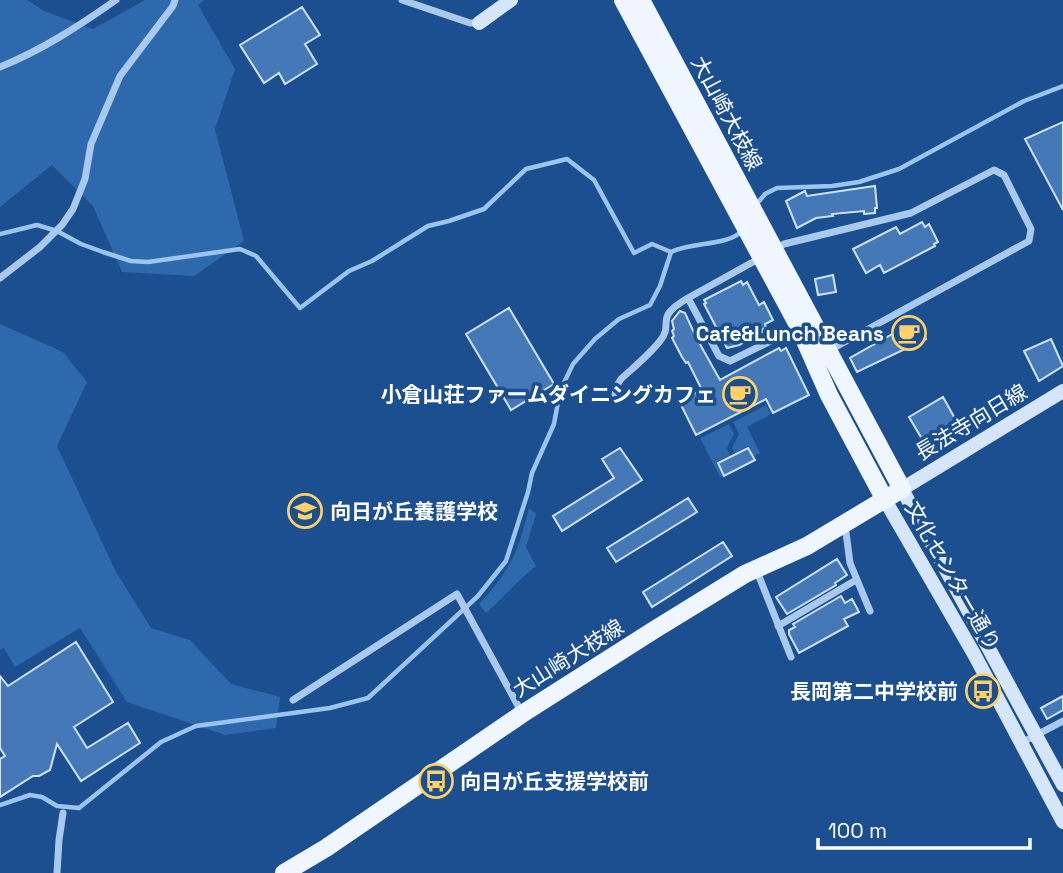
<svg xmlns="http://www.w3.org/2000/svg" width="1063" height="873" viewBox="0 0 1063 873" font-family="'Space Grotesk','Noto Sans JP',sans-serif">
	<rect width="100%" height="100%" fill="#1b4f8f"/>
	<path fill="#2e69ad" d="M 0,0 L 27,0 L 44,11 L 93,29 L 145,0 L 204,0 L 198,5 L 235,69 L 215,129 L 244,241 L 194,276 L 122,272 L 93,206 L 52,165 L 0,207 Z
		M 0,324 L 63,352 L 87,382 L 57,446 L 116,572 L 151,628 L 190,640 L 231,684 L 280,697 L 276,728 L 225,735 L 127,702 L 80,628 L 15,667 L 4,648 L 0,650 Z
		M 766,405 L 771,414 L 747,427 L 760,453 L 754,456 L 748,446 L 735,453 L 732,448 L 739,434 L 733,422 Z
		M 729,424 L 734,434 L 727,448 L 730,455 L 716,462 L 723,476 L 720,477 L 700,438 Z
		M 529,508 L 536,514 L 526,547 L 536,566 C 518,580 504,597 486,613 L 479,604 C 511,570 518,552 529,508 Z"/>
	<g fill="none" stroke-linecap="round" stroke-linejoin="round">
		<path stroke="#9cc4f0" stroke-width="4.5" d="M 756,205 L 765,194 L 777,188 L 832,186 L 859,182 L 899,169 L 1024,101 L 1063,86
			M 0,234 L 37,225 L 57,231 L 81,244 L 103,252 L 131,261 L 148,262 L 240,249 L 256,256 L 300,308 L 349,271 L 372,261 L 428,226 L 449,221 L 484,209 L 526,169 L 567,159 L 594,180 L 634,253 L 652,244 L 671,252
			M 0,805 L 30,795 L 42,797 L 57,806 L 79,808 L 161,742 L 196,726 L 330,708 L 368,698 L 478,596 L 506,561 L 528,492 L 532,473 L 554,424 L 560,391 L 573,364 L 595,339 L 619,319 L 650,305 L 660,286 L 671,252 C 691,242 728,246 742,231"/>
	</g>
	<path fill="#4478b7" stroke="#cfe3fa" stroke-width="2" d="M 302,7 L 320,35 L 305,44 L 317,64 L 285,84 L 279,73 L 264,83 L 240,45 Z
		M 1063,122 L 1063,210 L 1025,139 Z
		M 875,186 L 877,208 L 875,208 L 875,213 L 864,214 L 864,211 L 832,214 L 833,216 L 816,218 L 797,228 L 786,201 L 805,191 L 807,196 Z
		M 922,222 L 925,227 L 929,224 L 938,242 L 934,244 L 935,246 L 884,273 L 880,265 L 866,273 L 853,249 L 896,227 L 900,234 Z
		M 833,275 L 836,292 L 818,295 L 815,279 Z
		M 741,281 L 743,285 L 747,282 L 759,305 L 764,302 L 773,320 L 765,324 L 766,328 L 761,330 L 762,332 L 739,345 L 727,348 L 704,304 L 706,303 L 704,300 Z
		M 509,308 L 554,384 L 511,410 L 466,334 Z
		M 680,311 L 685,313 L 696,337 L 720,380 L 779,348 L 781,351 L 786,348 L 809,395 L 773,413 L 766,399 L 696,435 L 679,401 L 702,390 L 688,362 L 686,363 L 682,357 L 672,338 L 674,336 L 672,331 L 674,329 L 672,321 Z
		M 918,324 L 926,339 L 857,372 L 850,358 L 894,333 L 896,336 Z
		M 1051,339 L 1063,366 L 1039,381 L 1024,351 Z
		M 943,397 L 958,424 L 925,444 L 909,417 Z
		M 620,448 L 642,480 L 562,531 L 553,516 L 614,478 L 602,459 Z
		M 748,448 L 755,460 L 724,476 L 718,463 Z
		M 688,498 L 697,512 L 616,562 L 607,548 Z
		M 723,542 L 732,556 L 652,607 L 643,592 Z
		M 837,559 L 847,575 L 835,583 L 836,585 L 787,614 L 776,597 Z
		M 841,596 L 845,603 L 852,599 L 859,612 L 844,619 L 848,626 L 799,653 L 789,634 L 789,630 L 795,627 L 793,624 Z
		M 76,642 L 113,702 L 74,727 L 87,748 L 128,723 L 140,743 L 81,781 L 57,744 L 50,770 L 39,776 L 33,776 L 0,797 L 0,759 L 5,756 L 0,748 L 0,676 L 8,686 Z
		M 1063,696 L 1063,710 L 1047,719 L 1041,708 Z"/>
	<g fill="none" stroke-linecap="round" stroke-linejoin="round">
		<path stroke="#a9c9ee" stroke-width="7" d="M 402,0 L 470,23 L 479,23
			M 0,67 C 42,50 79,26 116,0
			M 775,249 L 784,244 L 911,213 L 994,170 L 1004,175 L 1031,229 L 1029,241 L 830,350
			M 762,257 L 688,298 L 719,356 L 730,361 L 799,327
			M 0,278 L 40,247 L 62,225 L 73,209 L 85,179 L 91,144 L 120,76 L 173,6 L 175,0
			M 615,396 L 616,387 L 621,379 C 634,367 649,355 660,341 C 675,323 652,319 688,298
			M 845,525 L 850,563 L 870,611
			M 756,569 L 791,657
			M 778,626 L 856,580
			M 293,700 L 457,594 L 522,713
			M 1021,743 L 1063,721
			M 57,873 L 59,840 L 63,813"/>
		<path stroke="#d6e6fa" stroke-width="14" d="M 479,23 L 511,0
			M 1063,391 L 902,489 L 1063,785
			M 885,500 L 974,654 L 1063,822"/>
		<path stroke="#f0f6ff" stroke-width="18" d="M 623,0 L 799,327 L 829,395 L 885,500
			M 284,873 L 326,848 L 522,714 L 654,630 L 745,574 L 807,546 L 902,489 L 641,0"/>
	</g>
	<defs>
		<g id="cafe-ring" transform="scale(1.75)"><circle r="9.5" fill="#1b4f8f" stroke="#ffd166" stroke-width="1.5"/><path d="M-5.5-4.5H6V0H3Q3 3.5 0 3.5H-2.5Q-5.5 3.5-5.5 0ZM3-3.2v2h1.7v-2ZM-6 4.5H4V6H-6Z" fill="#ffd166"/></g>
		<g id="school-ring" transform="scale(1.75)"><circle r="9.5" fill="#1b4f8f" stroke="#ffd166" stroke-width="1.5"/><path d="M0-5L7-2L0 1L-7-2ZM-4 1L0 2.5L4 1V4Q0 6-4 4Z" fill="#ffd166"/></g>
		<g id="bus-ring" transform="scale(1.75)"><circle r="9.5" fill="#1b4f8f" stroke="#ffd166" stroke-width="1.5"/><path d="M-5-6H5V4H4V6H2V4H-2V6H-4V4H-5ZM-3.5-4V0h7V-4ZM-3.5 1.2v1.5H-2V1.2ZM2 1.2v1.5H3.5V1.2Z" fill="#ffd166"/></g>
	</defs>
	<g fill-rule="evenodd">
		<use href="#cafe-ring" x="909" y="333"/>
		<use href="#cafe-ring" x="740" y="394"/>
		<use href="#school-ring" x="305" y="511"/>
		<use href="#bus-ring" x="983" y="691"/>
		<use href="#bus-ring" x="436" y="781"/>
	</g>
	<g text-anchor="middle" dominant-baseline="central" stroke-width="7" stroke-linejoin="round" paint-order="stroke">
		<g font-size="21" fill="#fff" stroke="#1b4f8f">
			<text transform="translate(727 113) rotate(62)">大山崎大枝線</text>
			<text transform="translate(971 422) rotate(-31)">長法寺向日線</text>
			<text transform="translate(953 576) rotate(60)">文化センター通り</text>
			<text transform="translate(568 658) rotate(-32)">大山崎大枝線</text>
		</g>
		<g font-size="21" font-weight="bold" fill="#fff" stroke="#1b4f8f" text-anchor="end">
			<text x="884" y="333">Cafe&amp;Lunch Beans</text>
			<text x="716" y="394">小倉山荘ファームダイニングカフェ</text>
			<text x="330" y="511" text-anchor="start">向日が丘養護学校</text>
			<text x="958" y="691">長岡第二中学校前</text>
			<text x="460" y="781" text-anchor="start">向日が丘支援学校前</text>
		</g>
	</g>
	<path d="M818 838v10h212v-10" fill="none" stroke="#ffffff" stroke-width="3.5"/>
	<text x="828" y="838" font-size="21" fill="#ffffff" stroke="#1b4f8f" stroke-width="5" paint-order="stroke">100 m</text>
</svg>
